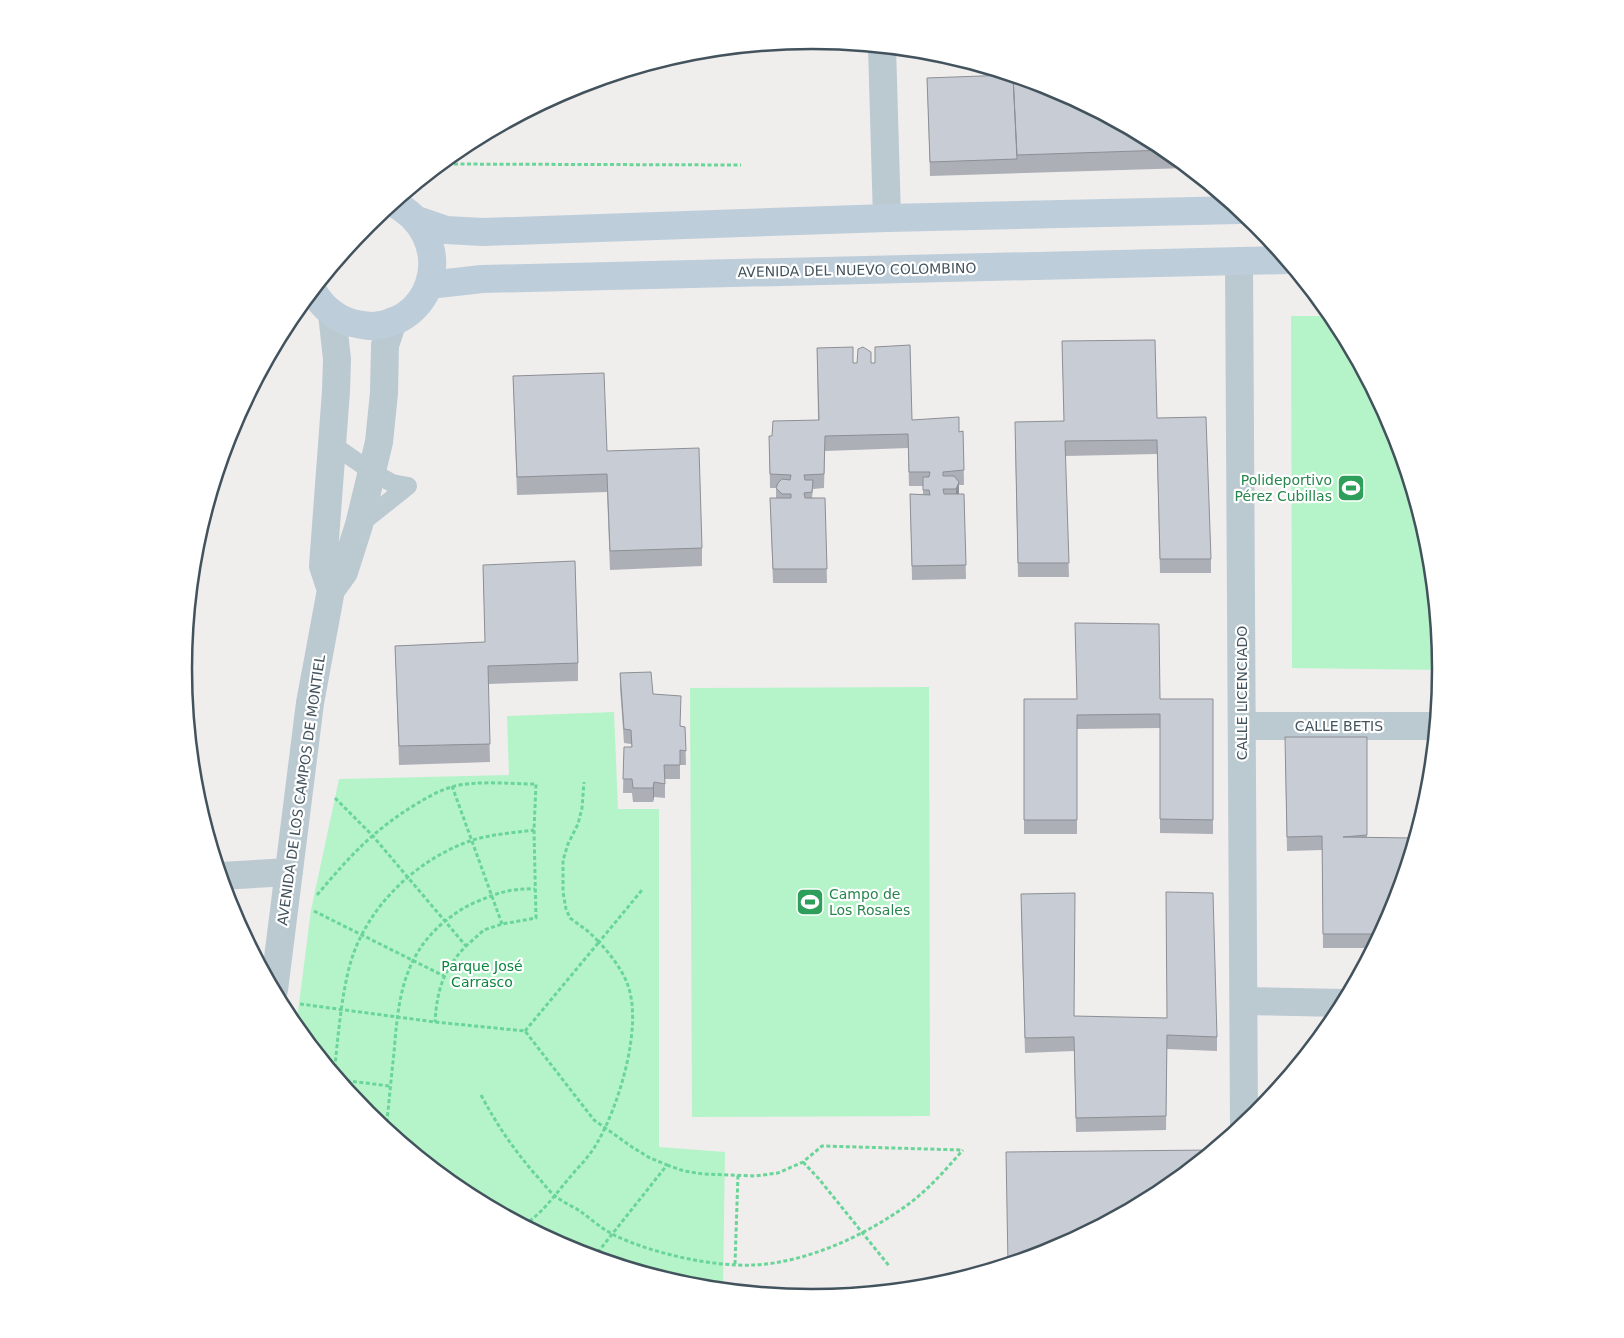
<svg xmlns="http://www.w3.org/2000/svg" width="1624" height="1338" viewBox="0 0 1624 1338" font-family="'DejaVu Sans',sans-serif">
	<rect width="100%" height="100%" fill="#f0eded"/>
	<path fill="#b5f4c8" d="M 1291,316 L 1332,316 L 1393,429 L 1429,547 L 1441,670 L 1292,668 Z
		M 929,687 L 930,1116 L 692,1117 L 690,688 Z
		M 614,712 L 618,809 L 659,809 L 659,1147 L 725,1152 L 723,1286 L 687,1285 L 571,1250 L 462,1192 L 367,1114 L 296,1027 L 311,910 L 339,779 L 509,775 L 507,716 Z"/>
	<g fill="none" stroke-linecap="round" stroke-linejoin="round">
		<path stroke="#6ad598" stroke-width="3" stroke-dasharray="4 2.5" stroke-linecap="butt" d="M 441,164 L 741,165
			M 452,786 L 502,924
			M 335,798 L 372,835 L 466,946 C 443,970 437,990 435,1022
			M 317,895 C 350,856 373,830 418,803 C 428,797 440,790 452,787 C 473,780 512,784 536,784 L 534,830 L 536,918 L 502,924 L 484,930 L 466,946
			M 314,911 L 444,976
			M 300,1004 L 435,1022 L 525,1031 L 594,1120 L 632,1147 L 650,1158 L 667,1165 L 594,1257
			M 525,1031 L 599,942 L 589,932 L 570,918 L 566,909 L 563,892 L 563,860 L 568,844 L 578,824 L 582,808 L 584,782
			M 334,1074 C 338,1039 341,995 351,961 C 368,906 416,860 470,841 C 490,834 513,833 534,830
			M 340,1080 L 390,1086
			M 481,1095 C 497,1125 512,1147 534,1173 C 541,1180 547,1189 554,1195 C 562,1202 572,1206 580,1211 C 591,1219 602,1229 614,1235 C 651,1253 712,1267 753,1265 C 806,1263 867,1235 910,1203 C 930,1188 946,1169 963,1150
			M 386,1129 C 389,1104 391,1078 394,1053 C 398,1002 402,957 444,922 C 454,914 464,907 476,902 C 497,893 512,888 535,889
			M 803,1162 L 819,1179 L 890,1267
			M 667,1165 L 684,1171 L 703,1174 L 755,1176 L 778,1173 L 803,1162 L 822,1146 L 962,1150
			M 524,1225 C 544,1212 556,1193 571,1176 C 580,1165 590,1156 597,1143 C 619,1106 644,1024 627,983 C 621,968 610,954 599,942 L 642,890
			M 735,1264 L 738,1174"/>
		<path stroke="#bbc9d1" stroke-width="18" d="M 332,444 L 372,472 L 392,483 L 408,486
			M 359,525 L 408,486"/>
		<path stroke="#bbc9d1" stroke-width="28" d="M 882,47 L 887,218
			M 1239,261 L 1244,1124
			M 331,590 L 323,566 L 336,391 L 337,359 L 332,314
			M 1242,726 L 1435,726
			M 221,876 L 289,872
			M 274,990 L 310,703 L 331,590 L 344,572 L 359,525 L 379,442 L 384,393 L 385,345 L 393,321
			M 1244,1001 L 1343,1003"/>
		<path stroke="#bdcdd9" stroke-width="28" d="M 417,220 L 446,230 L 483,232 L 887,218 L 1239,210
			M 429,285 L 482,279 L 1286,260
			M 313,291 C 322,307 338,321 357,324 C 362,325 367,326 372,326 C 440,322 455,234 393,203"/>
	</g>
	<path fill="#acafb6" d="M 927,78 L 1162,146 L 1188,168 L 930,176 Z
		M 1062,341 L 1157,418 L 1211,559 L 1211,573 L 1160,573 L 1157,454 L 1065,456 L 1069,577 L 1018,577 L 1015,436 L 1064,421 Z
		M 875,347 L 912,420 L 959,432 L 963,431 L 964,485 L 959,485 L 959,494 L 964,494 L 966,579 L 912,580 L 910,494 L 923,494 L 923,486 L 909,486 L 908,448 L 825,451 L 824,488 L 813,489 L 812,498 L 825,498 L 827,583 L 773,583 L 770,498 L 776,498 L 776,488 L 770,488 L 769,436 L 772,436 L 818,420 L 817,348 L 853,363 L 875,363 Z
		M 513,376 L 607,451 L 702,548 L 702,566 L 610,570 L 607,492 L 517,495 Z
		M 483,565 L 578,663 L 578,681 L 488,684 L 490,762 L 399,765 L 395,646 L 485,642 Z
		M 620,673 L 653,694 L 681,726 L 685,727 L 686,765 L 680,765 L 680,779 L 665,779 L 665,798 L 654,797 L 653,802 L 633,802 L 632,793 L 623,793 L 624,747 L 632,747 L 631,744 L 624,743 L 620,688 Z
		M 1024,699 L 1213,699 L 1213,834 L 1160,833 L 1160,728 L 1077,729 L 1077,834 L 1024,834 Z
		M 1367,737 L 1367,837 L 1393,910 L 1373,948 L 1323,948 L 1322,850 L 1287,851 L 1285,751 Z
		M 1021,908 L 1074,1016 L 1217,1037 L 1217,1051 L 1167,1049 L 1166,1130 L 1076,1132 L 1074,1051 L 1025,1053 Z"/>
	<path fill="#8c8f94" d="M 959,482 L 959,496 L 956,503 L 956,489 Z
		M 654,782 L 654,797 L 653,802 L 653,788 Z"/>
	<path fill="#c8ccd4" stroke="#8c8f94" d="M 1009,75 L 1013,76 L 1017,159 L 930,162 L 927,78 Z
		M 1013,76 L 1053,88 L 1162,146 L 1167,150 L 1017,155 Z
		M 1155,340 L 1157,418 L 1206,417 L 1211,559 L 1160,559 L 1157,440 L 1065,441 L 1069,563 L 1018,563 L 1015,422 L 1064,421 L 1062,341 Z
		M 910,345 L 912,420 L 959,417 L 959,432 L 963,431 L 964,470 L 943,472 L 943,476 L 954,476 L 959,482 L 956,489 L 943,489 L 944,494 L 964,494 L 966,565 L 912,566 L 910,494 L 930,495 L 929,490 L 923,490 L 923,477 L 929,477 L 930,472 L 909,472 L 908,434 L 825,436 L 824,474 L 804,475 L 805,480 L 813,480 L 812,492 L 804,493 L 805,498 L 825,498 L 827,569 L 773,569 L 770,498 L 791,498 L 791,494 L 782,494 L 776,488 L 778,483 L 782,479 L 790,480 L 791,475 L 770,474 L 769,436 L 772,436 L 773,421 L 819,420 L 817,348 L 853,347 L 853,363 L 857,363 L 858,349 L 863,347 L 871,352 L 871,363 L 875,363 L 875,347 Z
		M 604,373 L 607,451 L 699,448 L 702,548 L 610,551 L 607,474 L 517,477 L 513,376 Z
		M 575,561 L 578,663 L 488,666 L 490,744 L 399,746 L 395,646 L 485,642 L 483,565 Z
		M 1075,623 L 1159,624 L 1160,699 L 1213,699 L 1213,820 L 1160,819 L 1160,714 L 1077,715 L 1077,820 L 1024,820 L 1024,699 L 1077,699 Z
		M 651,672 L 653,694 L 681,696 L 680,726 L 685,727 L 686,751 L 680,750 L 680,765 L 664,765 L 665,784 L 654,782 L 653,788 L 633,788 L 632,779 L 623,779 L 624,747 L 632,747 L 631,730 L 624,729 L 620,673 Z
		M 1285,737 L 1367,737 L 1367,835 L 1343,837 L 1412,838 L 1413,846 L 1393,910 L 1380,934 L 1323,934 L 1322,836 L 1287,837 Z
		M 1166,892 L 1213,893 L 1217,1037 L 1167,1035 L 1166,1116 L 1076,1118 L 1074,1037 L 1025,1038 L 1021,894 L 1075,893 L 1074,1016 L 1167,1018 Z
		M 1321,1026 L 1329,1026 L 1321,1035 Z
		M 1213,1150 L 1161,1192 L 1052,1250 L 1008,1264 L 1006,1152 Z
		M 753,1292 L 795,1292 L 795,1296 Z"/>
	<defs>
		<g id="stadium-square" transform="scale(1.4375)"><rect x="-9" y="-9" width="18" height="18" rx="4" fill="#2e9e5b" stroke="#fff"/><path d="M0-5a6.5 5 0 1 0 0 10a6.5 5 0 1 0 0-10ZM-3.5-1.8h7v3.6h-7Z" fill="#fff"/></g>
	</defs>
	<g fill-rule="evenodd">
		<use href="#stadium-square" x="1351" y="488"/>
		<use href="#stadium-square" x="810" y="902"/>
	</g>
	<g text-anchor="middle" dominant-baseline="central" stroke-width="4.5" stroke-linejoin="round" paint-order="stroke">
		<g font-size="14" fill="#43535d" stroke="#fff">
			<text transform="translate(857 270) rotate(-1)">AVENIDA DEL NUEVO COLOMBINO</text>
			<text transform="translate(1242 693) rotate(-90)">CALLE LICENCIADO</text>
			<text x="1339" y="726">CALLE BETIS</text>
			<text transform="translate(301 790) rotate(-82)">AVENIDA DE LOS CAMPOS DE MONTIEL</text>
		</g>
		<g font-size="14" fill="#27864d" stroke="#fff" text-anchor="end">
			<text x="1332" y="480">Polideportivo<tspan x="1332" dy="16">Pérez Cubillas</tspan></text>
			<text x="829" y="894" text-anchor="start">Campo de<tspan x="829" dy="16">Los Rosales</tspan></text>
		</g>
		<g font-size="14" fill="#0c863f" stroke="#fff">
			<text x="482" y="966">Parque José<tspan x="482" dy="16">Carrasco</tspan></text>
		</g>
	</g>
	<path d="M0 0H1624V1338H0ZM192 669a620 620 0 1 1 1240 0a620 620 0 1 1-1240 0Z" fill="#fff" fill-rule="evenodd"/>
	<path fill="none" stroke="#43535d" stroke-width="2.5" d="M192 669a620 620 0 1 1 1240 0a620 620 0 1 1-1240 0Z"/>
</svg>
